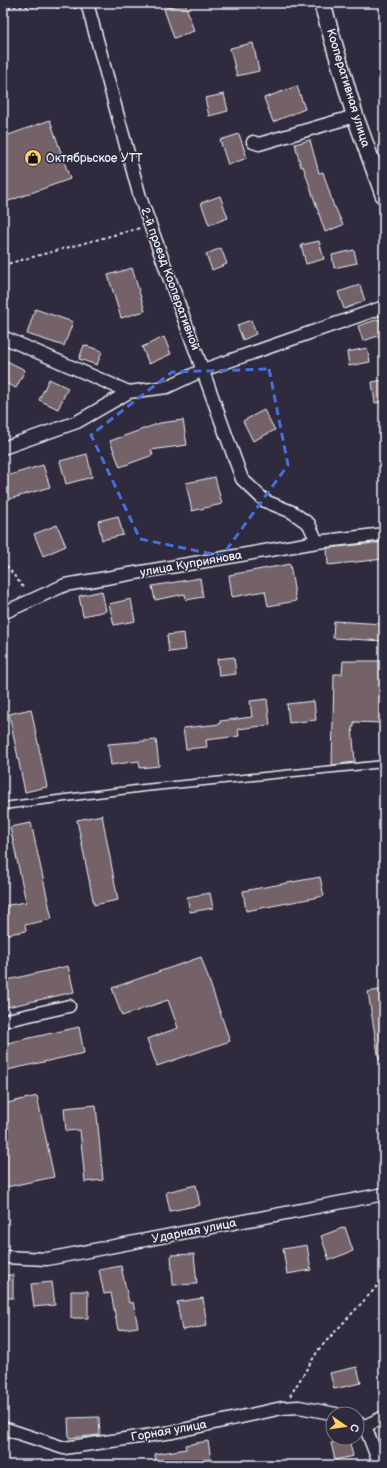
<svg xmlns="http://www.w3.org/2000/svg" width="387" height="1468" viewBox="0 0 387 1468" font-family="'Balsamiq Sans',sans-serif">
	<rect width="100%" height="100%" fill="#2f2a3d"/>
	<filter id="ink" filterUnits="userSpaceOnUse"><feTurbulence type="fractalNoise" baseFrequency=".025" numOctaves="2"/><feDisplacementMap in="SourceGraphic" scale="8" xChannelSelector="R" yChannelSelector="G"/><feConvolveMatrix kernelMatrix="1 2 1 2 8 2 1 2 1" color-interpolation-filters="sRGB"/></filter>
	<g filter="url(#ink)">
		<path fill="#756269" stroke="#e8f1f8" d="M 183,3 L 185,3 L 194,31 L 174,38 L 164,9 Z
			M 253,43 L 259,71 L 237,76 L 230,48 Z
			M 297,86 L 305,109 L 273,122 L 264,98 Z
			M 224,94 L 228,111 L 209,116 L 205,98 Z
			M 50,120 L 70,179 L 3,203 L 3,137 Z
			M 239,134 L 247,158 L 228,165 L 220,140 Z
			M 310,140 L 319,173 L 323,172 L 334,207 L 335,207 L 343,225 L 325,232 L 303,166 L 301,167 L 295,144 Z
			M 220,196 L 228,218 L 209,225 L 201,203 Z
			M 319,241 L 324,259 L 306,264 L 301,245 Z
			M 221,248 L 227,264 L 212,270 L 206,254 Z
			M 354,250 L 357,263 L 334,268 L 332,255 Z
			M 132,268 L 145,311 L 121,318 L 108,275 Z
			M 360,285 L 365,301 L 344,309 L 338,292 Z
			M 35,309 L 73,322 L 64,346 L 27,334 Z
			M 379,319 L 384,334 L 363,341 L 358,326 Z
			M 251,320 L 256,334 L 243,340 L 237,325 Z
			M 164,337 L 171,354 L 149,364 L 142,347 Z
			M 84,345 L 102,351 L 97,365 L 79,359 Z
			M 367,348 L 370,362 L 349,366 L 347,352 Z
			M 3,359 L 25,370 L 16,388 L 3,382 Z
			M 49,379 L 68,388 L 58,409 L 39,400 Z
			M 384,380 L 384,401 L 375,403 L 372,382 Z
			M 264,410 L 275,430 L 253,441 L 243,421 Z
			M 183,420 L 187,445 L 151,450 L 153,455 L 120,467 L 110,441 L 160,423 Z
			M 87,454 L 92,477 L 66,484 L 60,461 Z
			M 43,465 L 50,487 L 3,501 L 3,477 Z
			M 215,477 L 222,504 L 192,511 L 186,483 Z
			M 118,516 L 123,535 L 102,540 L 98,521 Z
			M 57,525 L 66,546 L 43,556 L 34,534 Z
			M 384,542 L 384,559 L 328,565 L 327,548 Z
			M 290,564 L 296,601 L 268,606 L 265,591 L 232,597 L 229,575 Z
			M 200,578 L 203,597 L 186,600 L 185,594 L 155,600 L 152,586 Z
			M 102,591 L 106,611 L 83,616 L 79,596 Z
			M 131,599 L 135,621 L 114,625 L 109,604 Z
			M 334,621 L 384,624 L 384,641 L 333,638 Z
			M 184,633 L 186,650 L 169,652 L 167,635 Z
			M 234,657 L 236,674 L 219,676 L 217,659 Z
			M 343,661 L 384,661 L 384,723 L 354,722 L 354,727 L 352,727 L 355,762 L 332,765 L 334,674 L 342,674 Z
			M 267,699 L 270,725 L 238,729 L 239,736 L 206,740 L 207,747 L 186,749 L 183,728 L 220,724 L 220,721 L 252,717 L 250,701 Z
			M 314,701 L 316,720 L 289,723 L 287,704 Z
			M 31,709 L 47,787 L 25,792 L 9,714 Z
			M 156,740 L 159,766 L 140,768 L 139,761 L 111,765 L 108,744 Z
			M 102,815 L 118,900 L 94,905 L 77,820 Z
			M 31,823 L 52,919 L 25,925 L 26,931 L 3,935 L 3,906 L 26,902 L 10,827 Z
			M 320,877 L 324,896 L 246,911 L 243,891 Z
			M 210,893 L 213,908 L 190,912 L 187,897 Z
			M 201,957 L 230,1041 L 157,1066 L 147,1039 L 178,1028 L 168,1000 L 122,1016 L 112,988 Z
			M 68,966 L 74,992 L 3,1008 L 3,981 Z
			M 384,989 L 384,1060 L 379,1060 L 368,992 Z
			M 79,1027 L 84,1053 L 3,1071 L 3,1044 Z
			M 37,1096 L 54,1177 L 6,1187 L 3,1175 L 3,1104 Z
			M 96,1105 L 103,1180 L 85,1182 L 80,1130 L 66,1131 L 64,1108 Z
			M 196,1185 L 200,1205 L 170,1211 L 166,1192 Z
			M 345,1227 L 353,1251 L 329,1260 L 321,1236 Z
			M 307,1245 L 311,1270 L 287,1274 L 283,1249 Z
			M 194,1254 L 197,1284 L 173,1285 L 171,1255 Z
			M 121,1266 L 129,1303 L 133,1302 L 138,1327 L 118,1330 L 111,1293 L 104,1294 L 99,1270 Z
			M 3,1275 L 13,1275 L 13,1298 L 3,1298 Z
			M 52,1282 L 55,1305 L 34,1307 L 31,1284 Z
			M 71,1291 L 88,1291 L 88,1318 L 71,1318 Z
			M 203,1298 L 207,1326 L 182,1330 L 177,1302 Z
			M 357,1367 L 361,1383 L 334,1389 L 330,1373 Z
			M 99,1417 L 100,1435 L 69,1438 L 68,1418 Z
			M 349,1439 L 353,1456 L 335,1460 L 331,1443 Z
			M 208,1441 L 211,1459 L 174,1465 L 156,1465 L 155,1454 L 186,1449 L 185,1445 Z"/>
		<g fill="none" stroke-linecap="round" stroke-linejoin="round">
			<g stroke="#e8f1f8" stroke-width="9">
				<path id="lane" d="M 3,806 L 144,788 L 384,764"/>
			</g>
			<g stroke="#e8f1f8" stroke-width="15">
				<path id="street" d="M 87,3 L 140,197 L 242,479 L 265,501 L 292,512 L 309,524 L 317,542
					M 253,142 L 259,144 L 355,116
					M 3,337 L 129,392
					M 3,448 L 77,422 L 129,392 L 167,387 L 203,370 L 384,307
					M 3,613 L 65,585 L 317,542 L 384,534
					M 3,1021 L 69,1006
					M 3,1257 L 47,1259 L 384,1194
					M 358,1423 L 365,1426 L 384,1417
					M 365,1426 L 380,1465
					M 3,1428 L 64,1448 L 173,1432 L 282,1408 L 299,1407 L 336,1414"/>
			</g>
			<g stroke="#e8f1f8" stroke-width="19">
				<path id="secondary" d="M 322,3 L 355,116 L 384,196"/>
			</g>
			<path stroke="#e8f1f8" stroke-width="2" stroke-dasharray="3 3" stroke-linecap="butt" d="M 3,12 L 15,6 L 78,8
				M 3,265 L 140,228
				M 3,561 L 23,587
				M 290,1396 L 319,1349 L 384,1279"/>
			<use href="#lane" stroke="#2f2a3d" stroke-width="6"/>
			<use href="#street" stroke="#2f2a3d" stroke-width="12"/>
			<use href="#secondary" stroke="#2f2a3d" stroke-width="16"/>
		</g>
	</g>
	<path fill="none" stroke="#466fde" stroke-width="3" stroke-dasharray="8 5" stroke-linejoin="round" d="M 269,369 L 288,465 L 222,556 L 140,539 L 91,435 L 172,372 Z"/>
	<defs>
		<g id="shop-disc" transform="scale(0.9)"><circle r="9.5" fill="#ffd166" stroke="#2f2a3d"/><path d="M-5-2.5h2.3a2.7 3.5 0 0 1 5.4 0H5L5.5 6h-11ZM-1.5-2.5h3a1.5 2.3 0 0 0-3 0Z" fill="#111"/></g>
	</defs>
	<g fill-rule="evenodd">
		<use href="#shop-disc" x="33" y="158"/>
	</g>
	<g text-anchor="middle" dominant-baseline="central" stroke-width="3" stroke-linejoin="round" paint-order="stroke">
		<g font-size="12" fill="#e8f1f8" stroke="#2f2a3d">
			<text transform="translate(348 88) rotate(73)">Кооперативная улица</text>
			<text transform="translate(170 279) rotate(70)">2-й проезд Кооперативной</text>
			<text transform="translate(191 564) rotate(-10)">улица Куприянова</text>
			<text transform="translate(194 1231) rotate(-11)">Ударная улица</text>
			<text transform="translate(169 1431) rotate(-10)">Горная улица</text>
		</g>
		<g font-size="12" fill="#e8f1f8" stroke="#2f2a3d" text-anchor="start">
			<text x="46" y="158">Октябрьское УТТ</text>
		</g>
	</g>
	<rect width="387" height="1468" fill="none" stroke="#2f2a3d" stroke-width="16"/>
	<rect x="8" y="8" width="371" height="1452" fill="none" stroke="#e8f1f8" stroke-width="1.5" filter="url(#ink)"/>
	<g transform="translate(345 1426) rotate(103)"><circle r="19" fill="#2f2a3d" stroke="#797a88"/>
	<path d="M0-3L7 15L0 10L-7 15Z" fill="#ffd166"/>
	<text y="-6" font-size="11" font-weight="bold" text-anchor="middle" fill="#e8f1f8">С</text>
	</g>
</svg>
